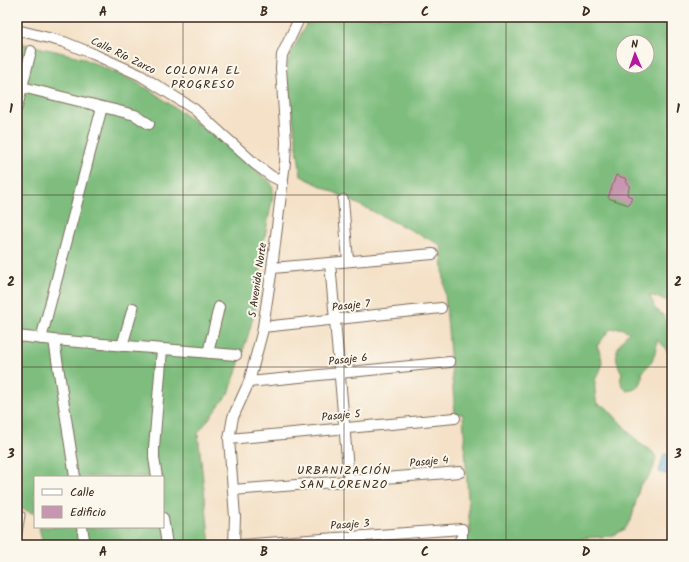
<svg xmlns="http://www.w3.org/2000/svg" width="689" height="562" viewBox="0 0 689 562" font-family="Kalam,sans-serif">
	<rect width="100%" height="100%" fill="#fbf7ec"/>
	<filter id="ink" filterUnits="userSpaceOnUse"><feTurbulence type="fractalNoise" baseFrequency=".025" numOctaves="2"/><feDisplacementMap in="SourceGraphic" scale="8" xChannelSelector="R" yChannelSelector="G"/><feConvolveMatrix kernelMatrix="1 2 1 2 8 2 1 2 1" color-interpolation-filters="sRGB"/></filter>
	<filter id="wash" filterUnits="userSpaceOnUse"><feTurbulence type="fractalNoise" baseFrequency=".012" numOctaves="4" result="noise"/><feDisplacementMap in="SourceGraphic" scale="16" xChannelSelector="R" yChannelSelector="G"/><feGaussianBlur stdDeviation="0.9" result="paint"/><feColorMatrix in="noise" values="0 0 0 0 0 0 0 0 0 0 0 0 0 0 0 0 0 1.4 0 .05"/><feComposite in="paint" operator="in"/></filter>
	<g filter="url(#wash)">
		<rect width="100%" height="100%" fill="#f4e1c7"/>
		<path fill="#7ebd7e" stroke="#5c744e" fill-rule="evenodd" d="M 310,17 L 672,17 L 672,302 L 649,295 L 653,302 L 654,308 L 661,313 L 672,326 L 672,358 L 663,345 L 657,340 C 656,355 653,362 642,372 C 644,383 638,390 627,391 C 621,385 619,381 622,373 C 612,355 616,347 629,332 L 621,328 L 611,329 C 605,334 602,341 597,346 C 601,354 604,362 600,371 C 598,375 595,378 595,382 C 594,385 596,401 597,404 L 606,407 L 639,443 L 653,452 L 656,458 L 653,469 L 648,478 L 640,485 L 632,517 L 625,529 L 611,536 L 585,538 L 562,545 L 463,545 L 470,533 L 463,414 L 455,414 L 441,245 L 301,176 L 288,83 L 287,67 L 290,55 ZM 623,42 L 647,42 L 647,66 L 623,66 Z
			M 17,42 L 80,57 L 132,80 L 153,92 L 231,148 L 271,183 L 273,189 L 273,195 L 263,246 L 258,298 L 249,332 L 230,391 L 198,433 L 210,545 L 43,545 L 39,527 L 163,527 L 163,477 L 35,477 L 35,514 L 17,507 Z"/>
		<path fill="#76bfef" stroke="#587486" d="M 664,454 L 672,456 L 672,475 L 659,472 Z"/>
		<g id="blocks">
			<path fill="#c896b1" d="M 616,175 L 627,179 L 626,183 L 630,185 L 627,195 L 632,197 L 629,205 L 608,198 Z"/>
		</g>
	</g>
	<g filter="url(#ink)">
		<use href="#blocks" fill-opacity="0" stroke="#7c6a59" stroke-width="1"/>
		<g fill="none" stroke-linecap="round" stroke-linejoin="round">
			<g stroke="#7c6a59" stroke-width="7">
				<path id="lane" d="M 17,545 L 22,515"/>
			</g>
			<g stroke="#7c6a59" stroke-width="12">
				<path id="street" d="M 17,30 L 64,42 L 91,53 L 140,75 L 194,109 L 255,164 L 271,176 L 283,182
					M 22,87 L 135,115 L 149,124
					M 17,107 L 31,51
					M 343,200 L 348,261
					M 330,263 L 349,481
					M 272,268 L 433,254
					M 263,327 L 441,308
					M 17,336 L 54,340 L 236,355
					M 41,339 L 102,107
					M 54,340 L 75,477
					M 122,346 L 133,308
					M 208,353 L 219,307
					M 249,382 L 450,362
					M 229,439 L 455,418
					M 157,477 L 154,458 L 154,448 L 162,349
					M 233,490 L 460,472
					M 163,518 L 167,545
					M 82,527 L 85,545
					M 234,545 L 235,517 L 229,439 L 233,417 L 249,382 L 262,333 L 272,268 L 285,162 L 286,142 L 281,68 L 282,55 L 300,17
					M 240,545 L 462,529 L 462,537 L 457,545"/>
			</g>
			<use href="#lane" stroke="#fff" stroke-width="5"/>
			<use href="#street" stroke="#fff" stroke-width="10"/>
		</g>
	</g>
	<path fill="none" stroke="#3b2a1e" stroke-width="1" stroke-opacity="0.55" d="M 183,17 L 183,545M 344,17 L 344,545M 506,17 L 506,545M 17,195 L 672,195M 17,367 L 672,367"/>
	<g text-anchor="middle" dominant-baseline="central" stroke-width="4" stroke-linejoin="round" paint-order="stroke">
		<g font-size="11" fill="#3b2a1e" stroke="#fbf7ec">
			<text transform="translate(123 56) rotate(26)">Calle Río Zarco</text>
			<text transform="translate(258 280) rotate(-82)">5 Avenida Norte</text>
			<text transform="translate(351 306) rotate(-6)">Pasaje 7</text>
			<text transform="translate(348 360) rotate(-6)">Pasaje 6</text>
			<text transform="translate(341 416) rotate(-5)">Pasaje 5</text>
			<text transform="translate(429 462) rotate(-5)">Pasaje 4</text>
			<text transform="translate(350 525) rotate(-4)">Pasaje 3</text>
		</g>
		<g font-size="12" letter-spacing="1" fill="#3b2a1e" stroke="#fbf7ec">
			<text x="203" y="70">COLONIA EL<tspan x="203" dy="14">PROGRESO</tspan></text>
			<text x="344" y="470">URBANIZACIÓN<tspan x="344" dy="14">SAN LORENZO</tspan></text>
		</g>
	</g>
	<rect width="689" height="562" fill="none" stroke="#fbf7ec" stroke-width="44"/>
	<rect x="34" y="476" width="130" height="52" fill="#fbf7ec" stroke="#aea59a"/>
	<rect x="42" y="489" width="20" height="6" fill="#ffffff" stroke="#aea59a"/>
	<text x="70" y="496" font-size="12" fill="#3b2a1e">Calle</text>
	<rect x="42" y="506" width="20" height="12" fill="#c896b1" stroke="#aea59a"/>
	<text x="70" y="516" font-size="12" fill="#3b2a1e">Edificio</text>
	<g transform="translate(635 54) rotate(358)"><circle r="19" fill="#fbf7ec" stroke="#aea59a"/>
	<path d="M0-3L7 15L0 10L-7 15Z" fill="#b5179e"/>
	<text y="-6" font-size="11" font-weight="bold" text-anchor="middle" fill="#3b2a1e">N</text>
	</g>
	<rect x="22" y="22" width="645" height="518" fill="none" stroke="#3b2a1e" stroke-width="1.5"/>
	<g font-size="13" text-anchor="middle" font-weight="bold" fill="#3b2a1e">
		<text x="103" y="16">A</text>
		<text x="264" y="16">B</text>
		<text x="425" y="16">C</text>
		<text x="586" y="16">D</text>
		<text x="11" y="113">1</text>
		<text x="678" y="113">1</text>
		<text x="11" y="286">2</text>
		<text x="678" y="286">2</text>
		<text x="11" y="458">3</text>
		<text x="678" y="458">3</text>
		<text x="103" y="556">A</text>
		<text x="264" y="556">B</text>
		<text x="425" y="556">C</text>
		<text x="586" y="556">D</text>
	</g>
</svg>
